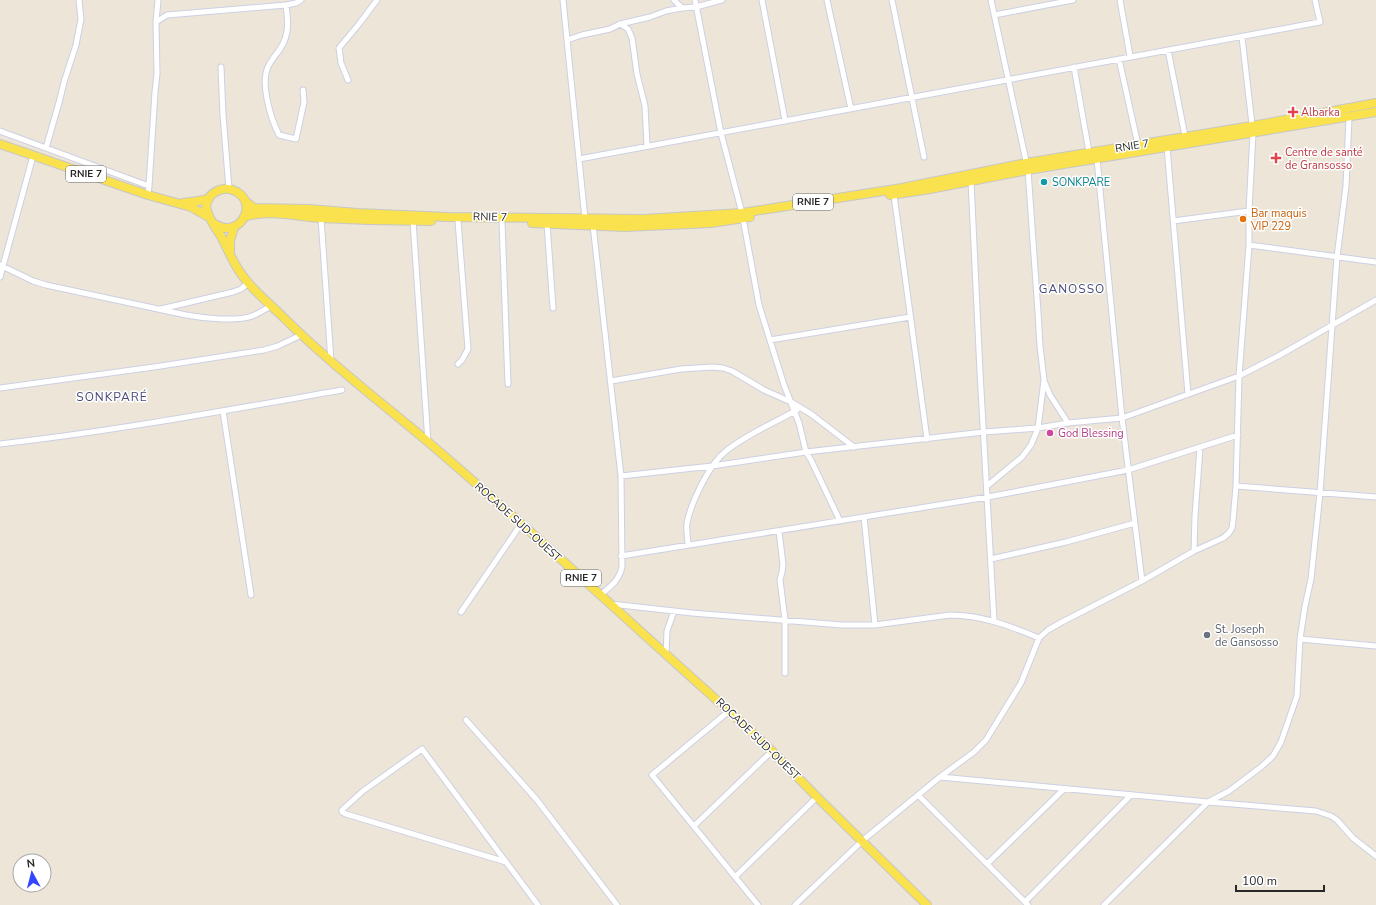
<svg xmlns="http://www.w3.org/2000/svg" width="1376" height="905" viewBox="0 0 1376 905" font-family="'Nunito Sans',sans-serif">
	<rect width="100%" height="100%" fill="#ece5d8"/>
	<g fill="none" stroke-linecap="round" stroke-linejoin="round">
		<g stroke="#cdd0e3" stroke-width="7">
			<path id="minor" d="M 563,0 L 585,219
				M 674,0 L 682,8
				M 695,0 L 721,133 L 742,213 L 759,305 L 784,385 L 799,423 L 806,452 L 811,460 L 840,521
				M 762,0 L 785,120
				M 827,0 L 851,109
				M 892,0 L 924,157
				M 1120,0 L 1130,56
				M 286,5 C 288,21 290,34 280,49 C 276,55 271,60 268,67 C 260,84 271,119 279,135 L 296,139 L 304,102 L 303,90
				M 994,15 L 1073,0
				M 156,22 L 167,15 L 286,5 L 296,3 L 301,0
				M 620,24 L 628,29 L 632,38 L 637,74 L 645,106 L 647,146
				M 567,40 L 582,35 L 610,29 L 620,24 L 650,17 L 666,11 L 682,8 L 696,7 L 722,0
				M 1168,50 L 1185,136
				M 1119,59 L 1138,145
				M 221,67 L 223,115 L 229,189
				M 1074,67 L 1089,152
				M 348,80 L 341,63 L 339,48 L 359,24 L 377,0
				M 0,131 L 149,186
				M 1167,147 L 1188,394
				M 46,148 L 60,99 L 64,82 L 76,45 L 81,19 L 79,0
				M 579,159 L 1320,22 L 1315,0
				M 1097,159 L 1122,418 L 1142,581
				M 971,181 L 980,372 L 994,621
				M 148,195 L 149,186 L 155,92 L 157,74 L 156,22 L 158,0
				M 894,195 L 927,439
				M 321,218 L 331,361
				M 413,221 L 428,442
				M 458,221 L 468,349 L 462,360 L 458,364
				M 1173,221 L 1249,211
				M 502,222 L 508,384
				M 547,224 L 553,308
				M 593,225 L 621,476 L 622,566 C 620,580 610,587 600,595
				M 1249,245 L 1376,262
				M 0,265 L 33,281 L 46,285 L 186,315 C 203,318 236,322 252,316 C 258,314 265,309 271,306
				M 0,277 L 33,156
				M 161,309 L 233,292 L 241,289 L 248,283
				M 770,340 L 910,317
				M 611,381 L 681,369 L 712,367 L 723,368 L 732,371 L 764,390 L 791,402 L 811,414 L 854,447
				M 1044,381 L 1050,395 L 1068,423
				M 0,388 L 154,367 L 264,350 L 278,346 L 301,335
				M 223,411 L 251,595
				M 0,444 C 115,431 228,410 342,390
				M 621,476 L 712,466 L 806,452 L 984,432 L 1038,428 L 1068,423 L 1122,418 L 1239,376 L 1280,355 L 1376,300
				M 987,486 L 1022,457 L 1031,445 L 1038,428 L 1044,380 L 1040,346 L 1038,312 L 1028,170 L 991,0
				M 1236,486 L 1376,497
				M 864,517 L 875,625
				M 779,531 L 783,565 L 782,572 L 780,580 L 785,620 L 785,673
				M 688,545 C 688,538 686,530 687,523 C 691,503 709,464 726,451 C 747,434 774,423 797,410
				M 1194,551 L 1195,516 L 1200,448
				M 621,556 L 988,497 L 1128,470 L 1238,435
				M 991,559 L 1066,542 L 1135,523
				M 611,604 L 692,613 L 842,625 L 875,625 L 950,615 C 982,615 1010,626 1039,638
				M 461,612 L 521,524
				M 1300,639 L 1376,646
				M 666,655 L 667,631 L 674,611
				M 729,711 L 652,775 L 758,905
				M 466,720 L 537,800 L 617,905
				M 940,777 L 1208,802 L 1316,811 L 1331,816 L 1337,820 L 1353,838 L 1376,856
				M 918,795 L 1028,905
				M 694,826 L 772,751
				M 506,862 L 346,814 L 342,812 L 342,810 L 363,791 L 422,749 C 461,801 499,853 538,905
				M 987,864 L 1064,789
				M 735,877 L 817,797
				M 1025,902 L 1131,795
				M 795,905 L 862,841 L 940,777 L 974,752 L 986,740 L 1021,683 L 1039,638 L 1048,630 L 1062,622 L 1142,581 L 1194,551 L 1223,538 L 1229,533 L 1232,528 L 1233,521 L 1236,486 L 1239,376 L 1249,245 L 1249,211 L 1253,133 L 1242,37
				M 1104,905 L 1208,802 L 1229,791 L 1261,767 L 1273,756 L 1281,742 L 1297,696 L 1300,639 L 1305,606 L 1311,579 L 1320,493 L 1337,257 L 1346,186 L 1349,118"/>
		</g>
		<g stroke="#c7c7c7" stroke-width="10">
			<path id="primary" d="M 0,144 L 148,195 L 191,207 L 207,216
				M 890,195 L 930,189 L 1028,170 L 1376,112
				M 245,201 L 254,208 L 309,209 L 357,213 L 448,217 L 644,219 L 742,213 L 902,188 L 1026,163 L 1252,126 L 1376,103
				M 183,203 L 198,201 L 209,199
				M 244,217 C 268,209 295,216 320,218 C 357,220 394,221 431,221
				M 212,222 C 237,242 260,206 237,192 C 231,188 223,188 217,191 C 194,203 214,224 222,238 C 226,246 230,255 235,264 C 246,284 263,298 280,314 C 326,360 377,399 427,441 C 530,529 628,621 729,711 L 772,751 L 817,797 L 927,905
				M 532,223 L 625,227 L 711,223 L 750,217
				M 230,251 L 230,241 L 234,227"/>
		</g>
		<use href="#minor" stroke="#fff" stroke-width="5"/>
		<use href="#primary" stroke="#fae24f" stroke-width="8"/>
	</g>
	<g fill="#e0444e" stroke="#fff" stroke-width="1.5">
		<path d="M1291 106h4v4h4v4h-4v4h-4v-4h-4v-4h4z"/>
		<path d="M1274 152h4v4h4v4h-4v4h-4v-4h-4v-4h4z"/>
	</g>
	<circle fill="#0f9aa8" stroke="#fff" stroke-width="1.5" cx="1044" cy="182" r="4"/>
	<circle fill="#e8710a" stroke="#fff" stroke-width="1.5" cx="1243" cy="219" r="4"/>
	<circle fill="#d1479c" stroke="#fff" stroke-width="1.5" cx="1050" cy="433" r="4"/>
	<circle fill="#6b7280" stroke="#fff" stroke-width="1.5" cx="1207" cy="635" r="4"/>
	<g text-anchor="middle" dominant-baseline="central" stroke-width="3" stroke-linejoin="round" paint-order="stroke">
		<g fill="#fff" stroke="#686868" stroke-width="1">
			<rect x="66" y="166" width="40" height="16" rx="3"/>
			<rect x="793" y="194" width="40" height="16" rx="3"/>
			<rect x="561" y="570" width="40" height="16" rx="3"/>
		</g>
		<g font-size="10" font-weight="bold" fill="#282828">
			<text x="86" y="174">RNIE 7</text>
			<text x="813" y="202">RNIE 7</text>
			<text x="581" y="578">RNIE 7</text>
		</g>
		<g font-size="11" fill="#be3a42" stroke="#fff" text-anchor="start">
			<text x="1301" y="112">Albarka</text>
			<text x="1285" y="152">Centre de santé<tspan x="1285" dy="13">de Gransosso</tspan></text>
		</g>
		<g font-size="11" fill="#282828" stroke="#fff">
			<text transform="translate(1132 146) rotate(-9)">RNIE 7</text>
			<text transform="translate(490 217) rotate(1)">RNIE 7</text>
			<text transform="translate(518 522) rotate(42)">ROCADE SUD-OUEST</text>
			<text transform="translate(758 739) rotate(44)">ROCADE SUD-OUEST</text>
		</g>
		<g font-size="11" fill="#0d838f" stroke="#fff" text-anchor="start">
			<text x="1052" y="182">SONKPARE</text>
		</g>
		<g font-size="11" fill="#c56008" stroke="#fff" text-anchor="start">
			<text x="1251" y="213">Bar maquis<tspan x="1251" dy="13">VIP 229</tspan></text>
		</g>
		<g font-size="11" fill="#b23c85" stroke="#fff" text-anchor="start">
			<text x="1058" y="433">God Blessing</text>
		</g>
		<g font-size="11" fill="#5b616d" stroke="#fff" text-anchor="start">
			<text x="1215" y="629">St. Joseph<tspan x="1215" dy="13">de Gansosso</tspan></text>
		</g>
		<g font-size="12" letter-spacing="1" fill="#464a7b" stroke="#fff">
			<text x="1072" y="289">GANOSSO</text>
			<text x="112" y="397">SONKPARÉ</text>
		</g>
	</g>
	<g transform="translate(32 873) rotate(353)"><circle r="19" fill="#ffffff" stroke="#a9a9a9"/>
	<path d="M0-3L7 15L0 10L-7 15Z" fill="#3246ff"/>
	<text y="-6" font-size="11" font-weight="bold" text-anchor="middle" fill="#282828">N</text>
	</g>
	<path d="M1236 885v6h88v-6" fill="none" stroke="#282828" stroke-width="2"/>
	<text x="1242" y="885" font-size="12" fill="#282828" stroke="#ffffff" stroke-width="3" paint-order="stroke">100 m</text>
</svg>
